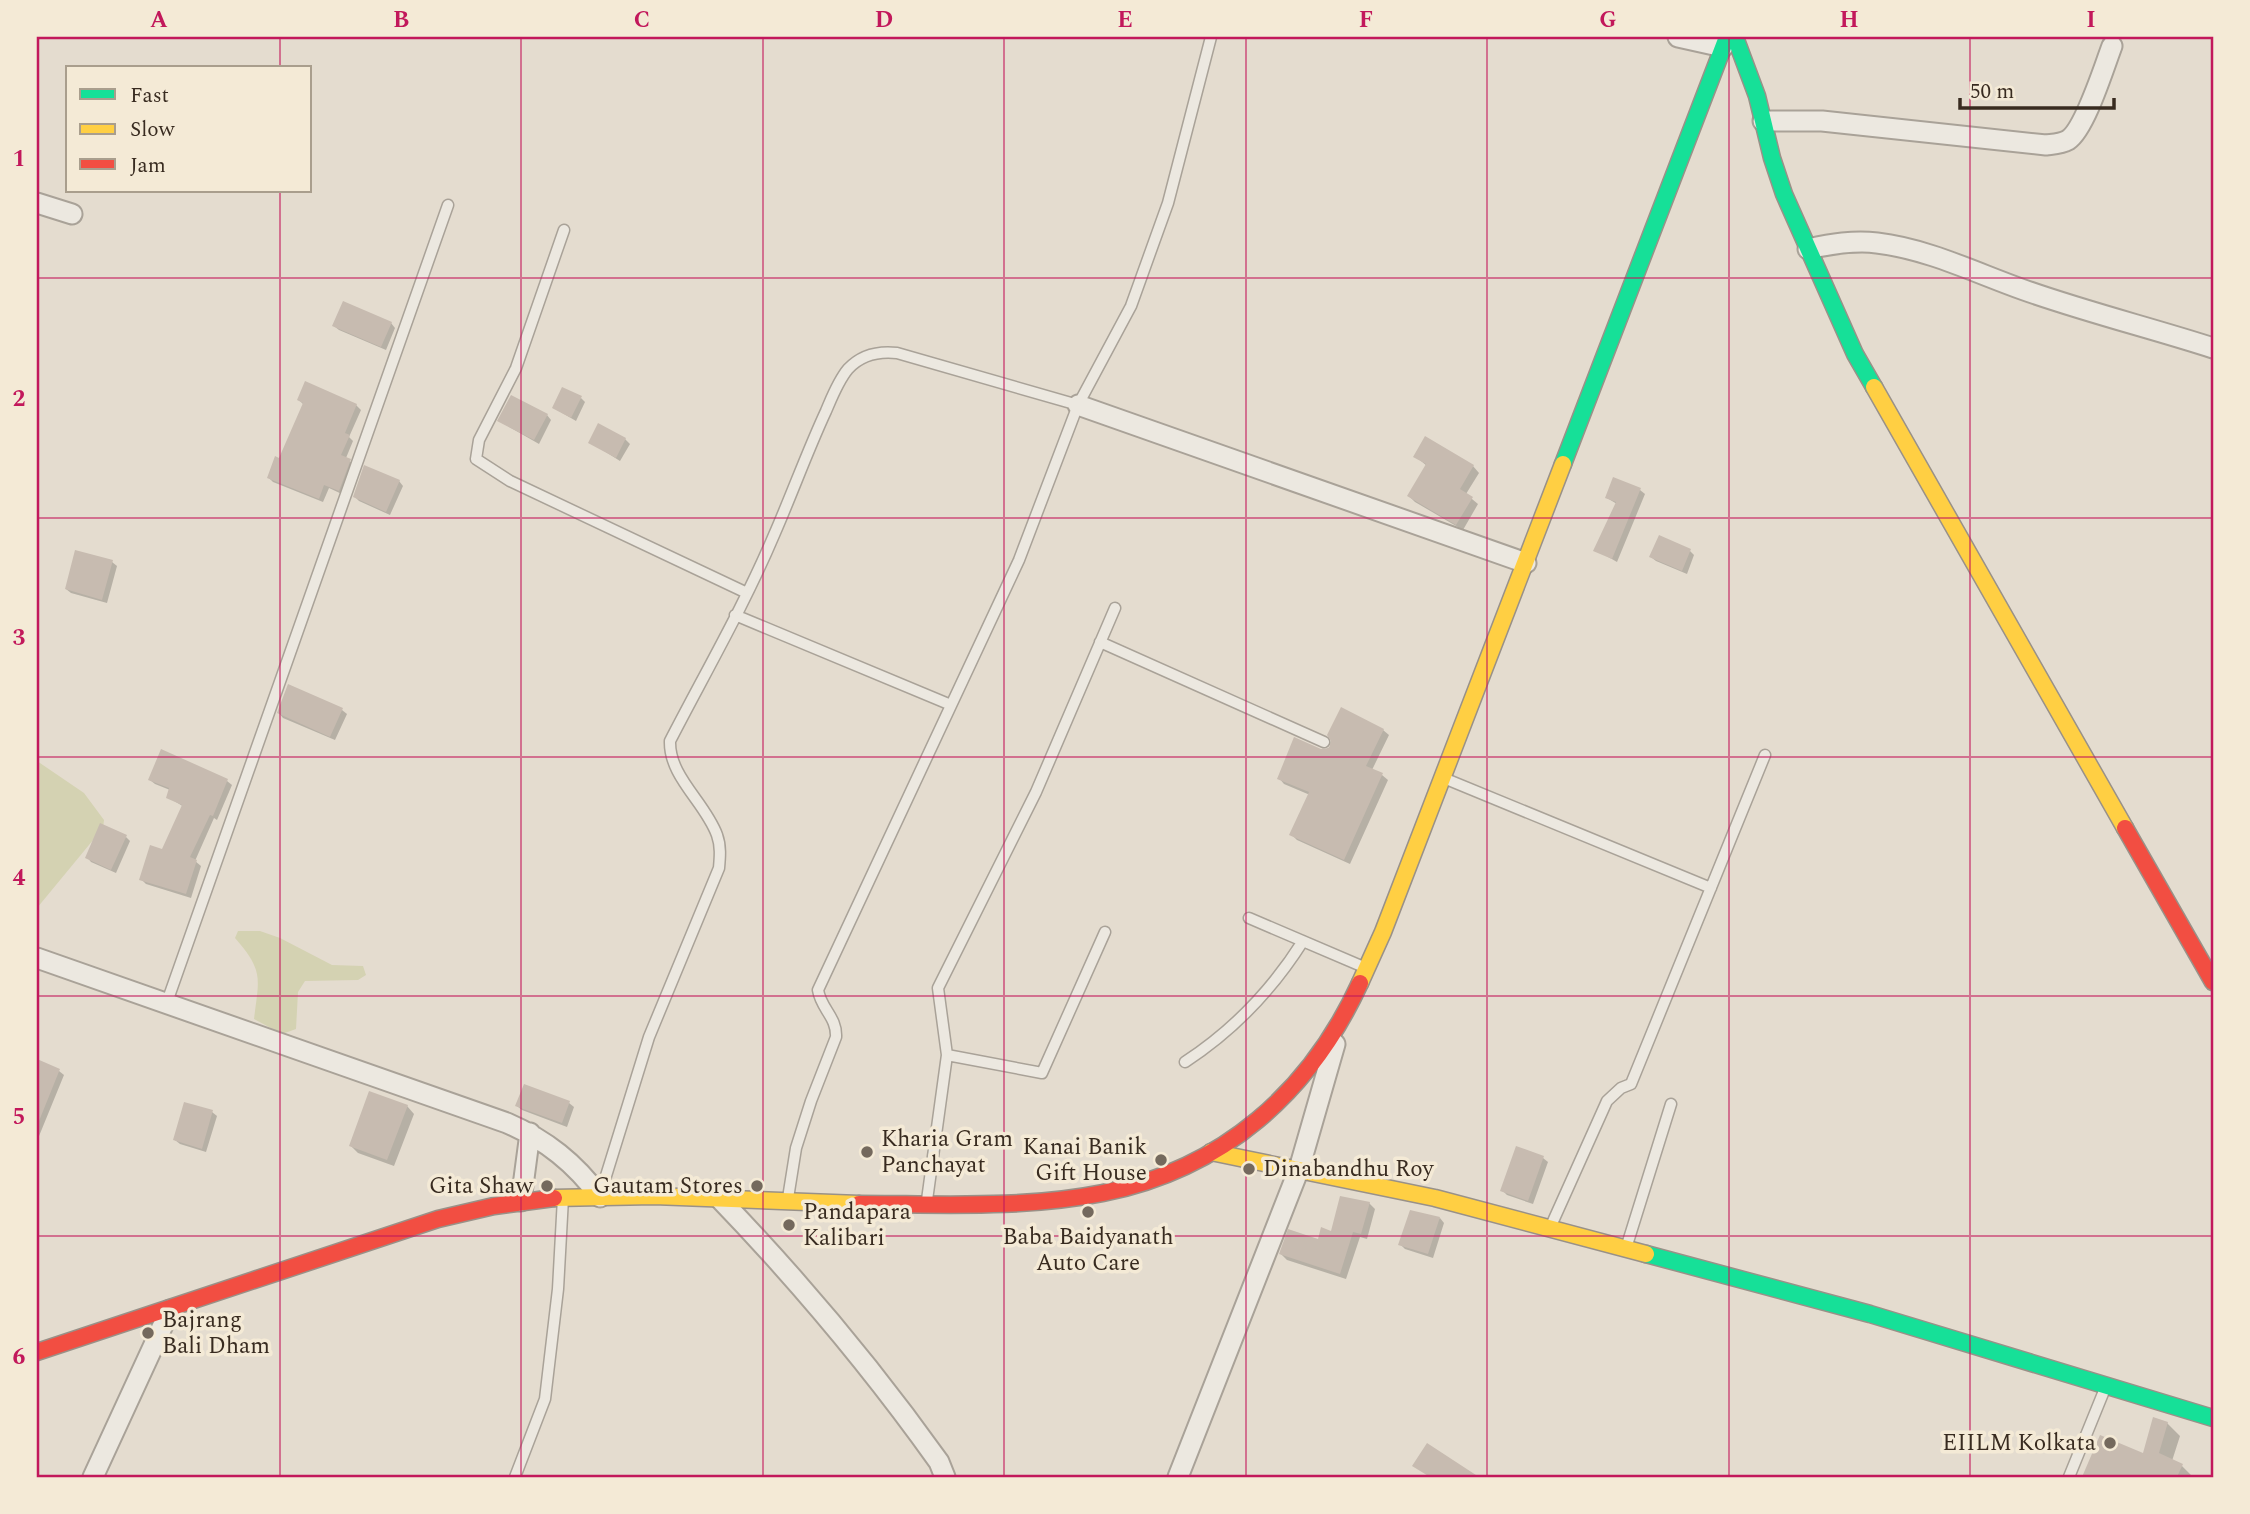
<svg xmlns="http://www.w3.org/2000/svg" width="2250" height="1514" viewBox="0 0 2250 1514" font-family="Spectral,serif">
	<rect width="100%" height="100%" fill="#e4dccf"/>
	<path fill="#d4d2b2" d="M 37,761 L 84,793 L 104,820 L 103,828 L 37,908 Z
		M 238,931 L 260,931 L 280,938 L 332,965 L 363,966 L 366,975 L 358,980 L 305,981 L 298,992 L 296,1029 L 282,1034 L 254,1019 C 259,978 264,971 235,938 Z"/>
	<path fill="#0003" d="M 391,323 L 395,328 L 386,350 L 339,330 L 334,326 Z
		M 581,398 L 585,402 L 576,421 L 554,408 Z
		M 299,400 L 356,405 L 361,410 L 349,437 L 353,441 L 346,458 L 354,465 L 344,495 L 329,488 L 323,502 L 273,482 L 269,478 L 280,460 L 304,405 Z
		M 547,415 L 551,420 L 539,444 L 499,421 Z
		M 625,439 L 630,444 L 620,461 L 590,442 Z
		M 1415,456 L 1473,466 L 1479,473 L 1466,494 L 1478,504 L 1463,530 L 1415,502 L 1409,496 L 1427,466 Z
		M 1614,479 L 1640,490 L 1645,494 L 1617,562 L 1596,550 L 1617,504 L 1607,498 Z
		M 399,481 L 403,486 L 390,515 L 359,501 L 355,497 Z
		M 1690,551 L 1694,555 L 1687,574 L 1656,561 L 1651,557 Z
		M 112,562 L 117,566 L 107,603 L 71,593 L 66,589 Z
		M 342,710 L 347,714 L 335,740 L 283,718 L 279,713 Z
		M 1383,730 L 1389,735 L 1372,770 L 1382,775 L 1388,780 L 1350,864 L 1297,840 L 1291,834 L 1310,795 L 1284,784 L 1279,778 L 1333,745 Z
		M 162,751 L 227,781 L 232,785 L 217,820 L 214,818 L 195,861 L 201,866 L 191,898 L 146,884 L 141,879 L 163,851 L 184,807 L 168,797 L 170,790 L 155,784 L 150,780 Z
		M 126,837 L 130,841 L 116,873 L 91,862 L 87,857 Z
		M 37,1061 L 59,1071 L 64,1075 L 37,1141 Z
		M 525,1086 L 569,1103 L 574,1107 L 567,1127 L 522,1110 L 517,1106 Z
		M 407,1106 L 414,1114 L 394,1166 L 358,1153 L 351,1146 Z
		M 212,1112 L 217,1116 L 206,1152 L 180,1144 L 175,1140 Z
		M 1543,1158 L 1548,1162 L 1533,1204 L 1507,1195 L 1502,1190 Z
		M 1369,1203 L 1375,1209 L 1367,1239 L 1360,1237 L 1346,1279 L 1287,1260 L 1281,1254 L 1319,1241 L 1333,1233 Z
		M 1440,1218 L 1444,1223 L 1433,1258 L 1405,1249 L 1400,1244 Z
		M 2167,1423 L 2180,1436 L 2172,1461 L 2182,1466 L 2193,1477 L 2084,1477 L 2101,1438 L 2144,1456 Z"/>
	<path fill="#c7bbb0" d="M 343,301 L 392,322 L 381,347 L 332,326 Z
		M 305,381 L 357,404 L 345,433 L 350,435 L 341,455 L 351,459 L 339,491 L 324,485 L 319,499 L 267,478 L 275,456 L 279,458 L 303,403 L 297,400 Z
		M 562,387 L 582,396 L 571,418 L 552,408 Z
		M 511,395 L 548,414 L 534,440 L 497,421 Z
		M 598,423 L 626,438 L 616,458 L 588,443 Z
		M 1425,436 L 1474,465 L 1460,489 L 1473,497 L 1456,525 L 1407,496 L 1426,464 L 1413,457 Z
		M 364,465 L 400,480 L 386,512 L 353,497 Z
		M 1613,477 L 1641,488 L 1612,559 L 1593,551 L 1616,502 L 1605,498 Z
		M 1659,535 L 1691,549 L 1682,571 L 1649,557 Z
		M 75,550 L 113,560 L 102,600 L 65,589 Z
		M 288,684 L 343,708 L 330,737 L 277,713 Z
		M 1341,707 L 1384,729 L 1366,766 L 1383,773 L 1344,860 L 1289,835 L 1309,792 L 1277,779 L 1294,737 L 1321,749 L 1329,748 L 1331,741 L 1327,735 Z
		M 161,749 L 228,779 L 213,816 L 210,815 L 190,857 L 197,860 L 186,894 L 139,880 L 150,845 L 162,849 L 182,805 L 166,798 L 169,788 L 148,780 Z
		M 100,823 L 127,835 L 111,870 L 85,858 Z
		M 37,1059 L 60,1069 L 37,1126 Z
		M 524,1084 L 570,1101 L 562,1123 L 515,1106 Z
		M 369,1091 L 408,1105 L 387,1160 L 349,1146 Z
		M 184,1102 L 213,1110 L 202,1149 L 173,1140 Z
		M 1516,1146 L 1544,1156 L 1528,1201 L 1500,1191 Z
		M 1340,1196 L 1370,1202 L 1361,1234 L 1353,1232 L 1340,1274 L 1279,1254 L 1288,1229 L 1318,1239 L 1321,1227 L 1331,1231 Z
		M 1410,1210 L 1440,1217 L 1428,1254 L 1398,1245 Z
		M 2153,1417 L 2168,1422 L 2159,1453 L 2183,1464 L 2177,1477 L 2082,1477 L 2100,1435 L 2143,1453 Z
		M 1427,1443 L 1479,1477 L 1430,1477 L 1412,1466 Z"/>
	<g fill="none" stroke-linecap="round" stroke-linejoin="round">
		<g stroke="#a9a298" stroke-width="13">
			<path id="lane" d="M 564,230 L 516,368 L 479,440 L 476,459 L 510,481 L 747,593
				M 735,615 L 951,705
				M 1100,642 L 1324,742
				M 1446,779 L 1711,888
				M 1249,918 L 1366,968
				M 167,1002 L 448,205
				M 947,1055 L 1042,1073 L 1105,932
				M 1185,1062 C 1234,1030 1272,990 1303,941
				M 601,1192 L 649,1037 L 719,868 C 720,857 721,846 717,835 C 705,802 669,777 670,741 C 705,673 744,606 774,535 C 792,494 807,452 826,411 C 832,397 838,381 848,369 C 861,355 879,351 897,353 L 1078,405
				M 788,1198 L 796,1148 L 811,1101 L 836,1037 C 837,1017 821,1009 818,990 L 1019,560 L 1078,405 L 1131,306 L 1168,203 L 1211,37
				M 927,1200 L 947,1055 L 938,988 L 1036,792 L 1115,608
				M 1550,1228 L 1607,1101 L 1621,1088 L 1631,1084 L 1765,755
				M 1627,1245 L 1671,1104
				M 515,1477 L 545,1399 L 558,1289 L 563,1198
				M 2069,1477 L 2106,1386"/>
		</g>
		<g stroke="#a9a298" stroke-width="23">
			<path id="street" d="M 1678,37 L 1723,47
				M 1763,121 L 1822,121 L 2046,145 C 2054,144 2061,144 2068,140 C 2085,129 2104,67 2112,46
				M 37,203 L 72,214
				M 1808,249 C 1831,244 1854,240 1877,243 C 1928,249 1976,273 2024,290 C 2086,312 2151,328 2213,348
				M 1078,405 L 1526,563
				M 37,958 L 507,1123 C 546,1140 575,1163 600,1197
				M 719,1198 C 799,1281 872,1368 939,1462 L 945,1477
				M 521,1201 L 530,1133
				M 93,1477 L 170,1310
				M 1178,1477 L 1299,1169 L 1335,1044"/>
		</g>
		<g stroke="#999188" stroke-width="19">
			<path id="fast" d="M 1735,37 L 1757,96 L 1772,158 L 1784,194 L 1855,354 L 1874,387
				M 1563,464 L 1727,37
				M 1646,1254 L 1870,1314 L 2213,1418"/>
		</g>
		<g stroke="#999188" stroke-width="19">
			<path id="slow" d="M 1874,387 L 2125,828
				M 1360,983 L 1383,932 L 1563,464
				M 1211,1152 L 1435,1198 L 1646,1254
				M 554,1198 L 654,1196 L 859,1204"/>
		</g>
		<g stroke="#999188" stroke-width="19">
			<path id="jam" d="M 2125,828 L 2213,982
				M 859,1204 C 940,1204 1023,1209 1103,1193 C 1223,1169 1310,1092 1360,983
				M 37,1352 L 438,1219 L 494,1206 L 554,1198"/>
		</g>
		<use href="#lane" stroke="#ece8e0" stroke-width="10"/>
		<use href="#street" stroke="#ece8e0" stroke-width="19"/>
		<use href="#fast" stroke="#16e098" stroke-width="16"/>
		<use href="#slow" stroke="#ffcf43" stroke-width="16"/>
		<use href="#jam" stroke="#f24e42" stroke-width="16"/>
	</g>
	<path fill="none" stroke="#c2185b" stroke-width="2" stroke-opacity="0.55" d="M 280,37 L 280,68M 521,37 L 521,1477M 763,37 L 763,1477M 1004,37 L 1004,1477M 1246,37 L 1246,1477M 1487,37 L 1487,1477M 1729,37 L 1729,1477M 1970,37 L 1970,1477M 280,191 L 280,1477M 37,278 L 2213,278M 37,518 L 2213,518M 37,757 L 2213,757M 37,996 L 2213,996M 37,1236 L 2213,1236"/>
	<g fill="#74695d" stroke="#f4ead6" stroke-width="2.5">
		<circle cx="867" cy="1152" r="7"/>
		<circle cx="1161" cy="1160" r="7"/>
		<circle cx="1249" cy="1169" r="7"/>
		<circle cx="547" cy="1186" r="7"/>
		<circle cx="757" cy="1186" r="7"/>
		<circle cx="1088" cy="1212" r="7"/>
		<circle cx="789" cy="1225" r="7"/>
		<circle cx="148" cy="1333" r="7"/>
		<circle cx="2110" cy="1443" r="7"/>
	</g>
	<g text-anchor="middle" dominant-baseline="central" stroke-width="7" stroke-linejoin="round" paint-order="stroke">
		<g font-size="23" fill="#382b20" stroke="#f4ead6" text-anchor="start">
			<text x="881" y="1139">Kharia Gram<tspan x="881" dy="26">Panchayat</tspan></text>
			<text x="1147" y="1147" text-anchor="end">Kanai Banik<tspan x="1147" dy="26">Gift House</tspan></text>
			<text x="1263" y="1169">Dinabandhu Roy</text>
			<text x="533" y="1186" text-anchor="end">Gita Shaw</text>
			<text x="743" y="1186" text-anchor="end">Gautam Stores</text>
			<text x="803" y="1212">Pandapara<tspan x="803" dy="26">Kalibari</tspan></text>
			<text x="1088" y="1237" text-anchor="middle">Baba Baidyanath<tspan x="1088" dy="26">Auto Care</tspan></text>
			<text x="162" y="1320">Bajrang<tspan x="162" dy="26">Bali Dham</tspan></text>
			<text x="2096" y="1443" text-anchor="end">EIILM Kolkata</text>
		</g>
	</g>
	<rect width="2250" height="1514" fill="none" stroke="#f4ead6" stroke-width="77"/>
	<rect x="66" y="66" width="245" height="126" fill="#f4ead6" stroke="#a99e8d" stroke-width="2"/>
	<rect x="80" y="89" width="35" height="10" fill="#16e098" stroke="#a99e8d" stroke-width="2"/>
	<text x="130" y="102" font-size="21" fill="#382b20">Fast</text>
	<rect x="80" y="124" width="35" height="10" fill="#ffcf43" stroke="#a99e8d" stroke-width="2"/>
	<text x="130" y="136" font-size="21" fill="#382b20">Slow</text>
	<rect x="80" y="159" width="35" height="10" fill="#f24e42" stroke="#a99e8d" stroke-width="2"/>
	<text x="130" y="172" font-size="21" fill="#382b20">Jam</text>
	<path d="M1960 98v10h154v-10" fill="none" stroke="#382b20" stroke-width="3.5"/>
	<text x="1970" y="98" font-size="21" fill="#382b20" stroke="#f4ead6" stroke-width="5" paint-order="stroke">50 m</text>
	<rect x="38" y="38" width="2174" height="1438" fill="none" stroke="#c2185b" stroke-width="2.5"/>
	<g font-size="23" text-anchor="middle" font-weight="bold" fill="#c2185b">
		<text x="159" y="27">A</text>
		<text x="401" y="27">B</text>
		<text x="642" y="27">C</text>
		<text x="884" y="27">D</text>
		<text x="1125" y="27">E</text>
		<text x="1366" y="27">F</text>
		<text x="1608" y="27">G</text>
		<text x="1849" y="27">H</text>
		<text x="2091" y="27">I</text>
		<text x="19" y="166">1</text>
		<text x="19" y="406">2</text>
		<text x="19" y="645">3</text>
		<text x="19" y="885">4</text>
		<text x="19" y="1124">5</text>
		<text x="19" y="1364">6</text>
	</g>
</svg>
